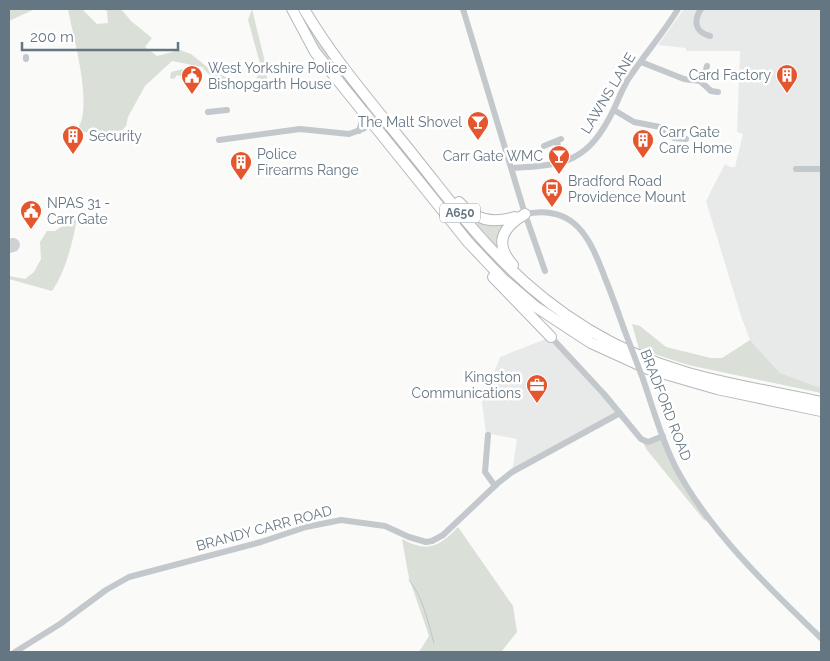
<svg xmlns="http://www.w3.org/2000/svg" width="830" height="661" viewBox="0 0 830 661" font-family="Raleway,sans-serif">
	<rect width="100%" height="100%" fill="#fafaf8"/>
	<path fill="#e8e9e9" d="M 684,9 L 821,9 L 821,388 L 780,373 L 750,340 L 741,316 L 706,201 L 725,164 L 730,167 L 735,167 L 743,134 L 737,132 L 740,51 L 686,51 L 686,48 L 658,45 Z
		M 551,337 L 620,413 L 512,472 L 517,439 L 486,433 L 482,403 L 500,357 Z"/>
	<path fill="#dadfd7" d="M 11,9 L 35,9 L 9,21 L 9,10 Z
		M 68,9 L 82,9 L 97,24 L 108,23 L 107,11 L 102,9 L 121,9 L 131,21 L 152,38 L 145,47 L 157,56 L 180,50 L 191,54 L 212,71 L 237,82 L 255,82 L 261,67 L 248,20 L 252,9 L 266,66 L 267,78 L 257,85 C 236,85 216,85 202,67 L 172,61 L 145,86 L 128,117 L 126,126 L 115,137 L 107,138 L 77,130 C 94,107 73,37 68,9 Z
		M 296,9 L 300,9 L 346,81 L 371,112 L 367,113 L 318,51 Z
		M 183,69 L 186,74 L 184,77 L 177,75 L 174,79 L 170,78 L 171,72 Z
		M 377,116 L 491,254 L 626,357 L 572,328 L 516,286 L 459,227 L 376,124 Z
		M 77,217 C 74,239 65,273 52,291 L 9,279 L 9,276 L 25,279 L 34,272 L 41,259 L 40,242 L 47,231 L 55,231 Z
		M 471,218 L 504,224 L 500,252 L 471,220 Z
		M 632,324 L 640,326 L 666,347 L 711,358 L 722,358 L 750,340 L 780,373 L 821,388 L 821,393 L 688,365 L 639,349 Z
		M 663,436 L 675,465 L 713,523 L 704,520 L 647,450 L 641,439 L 645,441 Z
		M 458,527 L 513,606 L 517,632 L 501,652 L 419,652 L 429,636 L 409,578 L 402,539 C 428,553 439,547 458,527 Z"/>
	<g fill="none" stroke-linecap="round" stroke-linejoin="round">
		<path stroke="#bbc7cb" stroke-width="1" d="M 409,580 C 423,597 428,622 434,643"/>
		<path stroke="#ced2d4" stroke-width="14" d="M 9,246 L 13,245"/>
		<g stroke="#b4b9bd" stroke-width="12">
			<path id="highway" d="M 292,9 L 315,52 L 468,242 L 502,278 L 536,307 L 591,343 L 648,369 L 717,389 L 821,411
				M 304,9 C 335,62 376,108 415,157 C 440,188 464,221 492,250 C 545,307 610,350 685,372 C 729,385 776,392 821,402
				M 459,202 C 475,220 492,224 515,217
				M 513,265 C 493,243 503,227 525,214
				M 493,277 L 551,337"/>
		</g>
		<path stroke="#c3c8cc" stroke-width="6" d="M 463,9 L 525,214 L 545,271
			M 701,9 C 693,21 695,32 710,36
			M 26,57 L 26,59
			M 641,62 L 684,79 L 700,81 L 711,91 L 718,92
			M 702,83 L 707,66
			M 614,110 L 634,122 L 660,127 L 674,138 L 686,139
			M 208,112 L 227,110
			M 359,131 L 362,121 L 361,111
			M 219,140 L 300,129 L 349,134 L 363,129 L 375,121 L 375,116 L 370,107
			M 557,141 L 561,163
			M 544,146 L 561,139
			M 512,168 C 567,165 588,162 614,109 C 618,100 622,90 627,81 C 643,56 663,34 678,9
			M 796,169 L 821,169
			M 525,214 C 575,204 590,238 605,278 C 612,295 618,312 624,329
			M 551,337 L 604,394 L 641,439 L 648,442 L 663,436
			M 643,379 C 653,408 661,438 675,466 C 709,531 768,587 821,638
			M 488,435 L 485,472 L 495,486
			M 15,652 L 60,624 L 106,590 L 129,577 L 261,542 L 306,527 L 341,520 L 385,526 L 409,537 L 426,542 L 432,541 L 443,535 L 498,483 L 512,472 L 620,413"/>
		<use href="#highway" stroke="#fff" stroke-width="10"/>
		<path stroke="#c3c8cc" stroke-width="6" d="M 624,329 L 643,379"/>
	</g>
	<defs>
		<g id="building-pin" transform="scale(1.125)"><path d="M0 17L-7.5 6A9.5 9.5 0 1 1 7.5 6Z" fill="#e4572e" stroke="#fff"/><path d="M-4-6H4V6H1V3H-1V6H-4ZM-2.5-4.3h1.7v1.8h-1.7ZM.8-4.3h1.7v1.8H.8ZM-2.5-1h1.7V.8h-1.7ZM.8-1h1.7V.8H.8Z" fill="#fff"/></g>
		<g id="civic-pin" transform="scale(1.125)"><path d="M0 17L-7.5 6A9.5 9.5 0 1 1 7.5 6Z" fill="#e4572e" stroke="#fff"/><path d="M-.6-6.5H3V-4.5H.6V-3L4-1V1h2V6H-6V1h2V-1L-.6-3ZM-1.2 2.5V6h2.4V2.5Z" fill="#fff"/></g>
		<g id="bar-pin" transform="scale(1.125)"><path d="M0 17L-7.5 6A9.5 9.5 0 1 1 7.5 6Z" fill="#e4572e" stroke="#fff"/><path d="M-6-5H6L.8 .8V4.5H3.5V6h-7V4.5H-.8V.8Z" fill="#fff"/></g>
		<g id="bus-pin" transform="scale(1.125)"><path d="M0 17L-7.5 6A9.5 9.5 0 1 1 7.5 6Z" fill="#e4572e" stroke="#fff"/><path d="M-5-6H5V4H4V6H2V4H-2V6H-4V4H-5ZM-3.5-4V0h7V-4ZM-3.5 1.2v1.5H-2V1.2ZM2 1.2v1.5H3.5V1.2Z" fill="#fff"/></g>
		<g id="office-pin" transform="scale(1.125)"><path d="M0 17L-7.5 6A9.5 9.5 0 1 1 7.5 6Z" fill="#e4572e" stroke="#fff"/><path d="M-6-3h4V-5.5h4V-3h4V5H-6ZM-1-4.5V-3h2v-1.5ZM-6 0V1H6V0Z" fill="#fff"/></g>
	</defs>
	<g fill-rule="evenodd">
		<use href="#building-pin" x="787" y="75"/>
		<use href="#civic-pin" x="192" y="76"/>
		<use href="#bar-pin" x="478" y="122"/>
		<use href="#building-pin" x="73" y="136"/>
		<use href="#building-pin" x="643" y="140"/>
		<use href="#bar-pin" x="559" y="156"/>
		<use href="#building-pin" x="241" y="162"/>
		<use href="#bus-pin" x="552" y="189"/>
		<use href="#civic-pin" x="31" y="211"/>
		<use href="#office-pin" x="537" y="385"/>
	</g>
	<g text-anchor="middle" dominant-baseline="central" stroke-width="5" stroke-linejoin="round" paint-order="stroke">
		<rect fill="#fff" stroke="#939fa8" stroke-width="1" x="440" y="203.5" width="40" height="19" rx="4"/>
		<g font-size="12" font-weight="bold" fill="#657683">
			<text x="460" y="213">A650</text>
		</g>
		<g font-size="14" fill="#657683" stroke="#fff" text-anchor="start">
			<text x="208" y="68">West Yorkshire Police<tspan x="208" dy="16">Bishopgarth House</tspan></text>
			<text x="771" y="75" text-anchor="end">Card Factory</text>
			<text x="462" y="122" text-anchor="end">The Malt Shovel</text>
			<text x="659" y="132">Carr Gate<tspan x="659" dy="16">Care Home</tspan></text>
			<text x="89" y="136">Security</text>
			<text x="257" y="154">Police<tspan x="257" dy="16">Firearms Range</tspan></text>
			<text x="543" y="156" text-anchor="end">Carr Gate WMC</text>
			<text x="568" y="181">Bradford Road<tspan x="568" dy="16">Providence Mount</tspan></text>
			<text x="47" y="203">NPAS 31 -<tspan x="47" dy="16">Carr Gate</tspan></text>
			<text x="521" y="377" text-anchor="end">Kingston<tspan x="521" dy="16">Communications</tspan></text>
		</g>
		<g font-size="14" fill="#657683" stroke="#fff">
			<text transform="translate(608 93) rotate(-59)">LAWNS LANE</text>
			<text transform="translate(666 405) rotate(69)">BRADFORD ROAD</text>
			<text transform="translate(264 528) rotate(-15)">BRANDY CARR ROAD</text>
		</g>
	</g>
	<rect width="830" height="661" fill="none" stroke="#657683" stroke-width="20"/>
	<path d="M22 42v8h156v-8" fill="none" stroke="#657683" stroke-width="2.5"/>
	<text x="30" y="42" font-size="15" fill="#657683" stroke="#ffffff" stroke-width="4" paint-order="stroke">200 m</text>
</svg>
